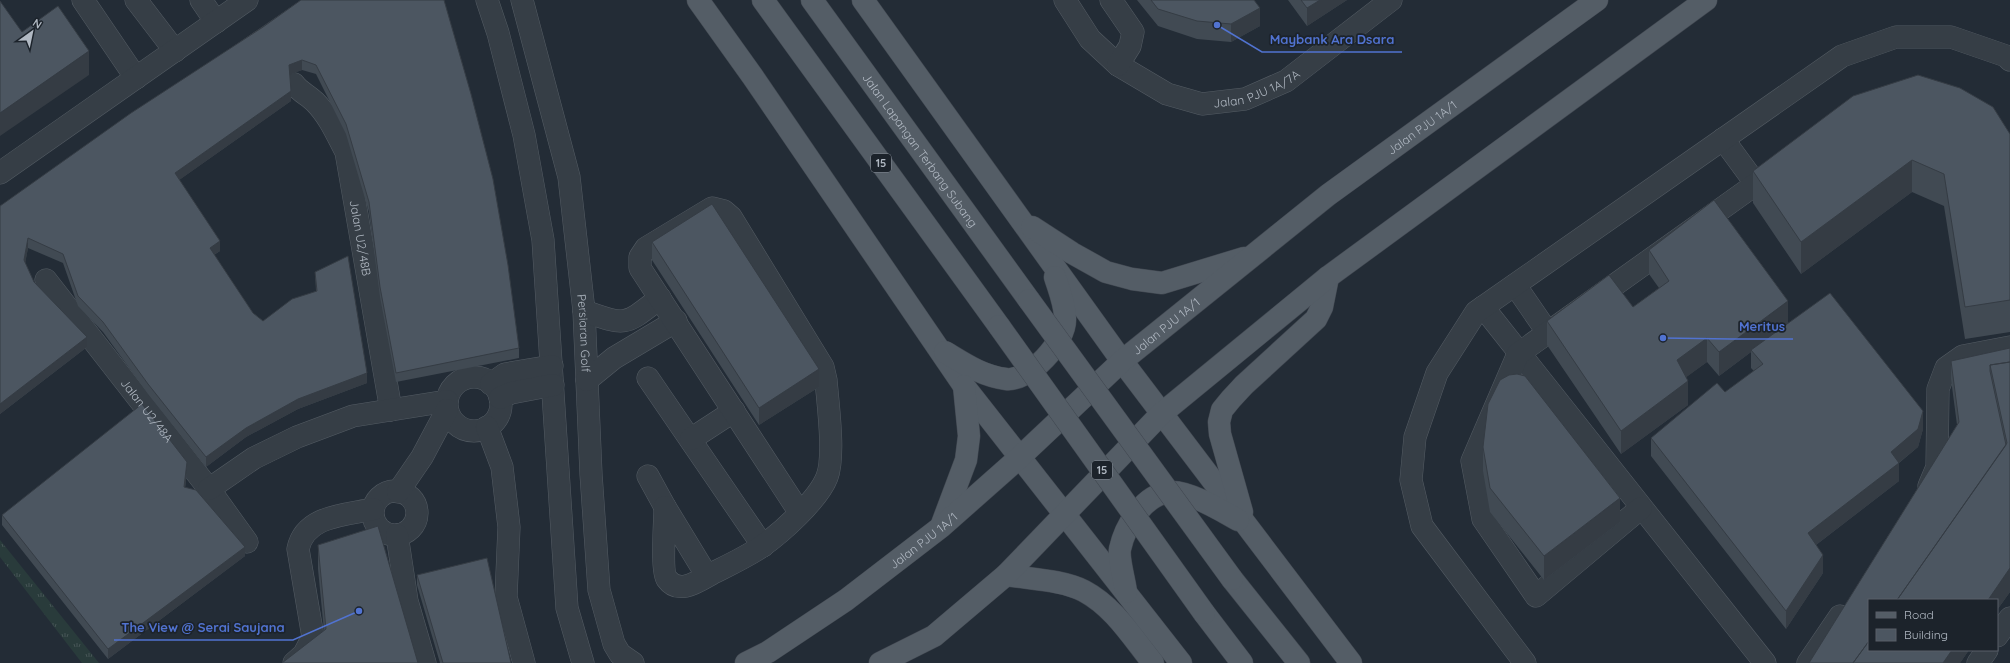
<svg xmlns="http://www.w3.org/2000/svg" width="2010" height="663" viewBox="0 0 2010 663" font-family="Quicksand,sans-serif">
	<defs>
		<pattern id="grass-tufts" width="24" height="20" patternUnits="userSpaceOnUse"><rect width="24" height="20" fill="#293b3b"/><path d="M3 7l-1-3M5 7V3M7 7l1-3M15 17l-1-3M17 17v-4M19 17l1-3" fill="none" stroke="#465556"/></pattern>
	</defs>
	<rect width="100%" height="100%" fill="#232c36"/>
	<path fill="url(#grass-tufts)" d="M 0,540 L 99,663 L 82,663 L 0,557 Z"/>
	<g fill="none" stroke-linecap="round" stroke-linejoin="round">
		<g stroke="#545c64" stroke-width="23">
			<g id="minor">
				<path d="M 83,0 L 136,78"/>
				<path d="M 136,0 L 175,51"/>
				<path d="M 201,0 L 216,22"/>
				<path d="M 487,0 L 498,33 L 524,135 L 543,240 L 567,608 L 583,663"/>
				<path id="s1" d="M 522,0 L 569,177 L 584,311 L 591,474 L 599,590 L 614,644 L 620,654 L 633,663"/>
				<path id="s2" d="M 1065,0 L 1090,39 L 1118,65 L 1167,94 L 1202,104 L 1245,99 L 1286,81 L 1391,0"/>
				<path d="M 1111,0 L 1133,32 L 1130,46 L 1118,65"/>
				<path id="s3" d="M 294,84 C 300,92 308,95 315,102 C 329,116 337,135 346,152 L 391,410"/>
				<path d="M 1723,139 L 1756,184"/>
				<path d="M 0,173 L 247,0"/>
				<path id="s4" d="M 46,280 L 209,489 L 247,542"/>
				<path d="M 1515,285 L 1548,333"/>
				<path d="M 1483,307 L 1765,663"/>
				<path d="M 584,311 C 627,326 624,326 660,298"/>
				<circle cx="474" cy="404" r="27"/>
				<path d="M 648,378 L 763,546"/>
				<path d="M 587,380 L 614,358 L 676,321"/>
				<path d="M 491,384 L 505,374 L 552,366"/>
				<path d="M 500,398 L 511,393 L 553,385"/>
				<path d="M 487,427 L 502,467 L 509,527 L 506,597 L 524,663"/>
				<path d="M 691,439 L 734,411"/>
				<path d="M 648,476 L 665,507"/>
				<path d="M 1929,486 L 1937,467 L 1938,389 L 1946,368 L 1963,356 L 2010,347"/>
				<path d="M 209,489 L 254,458 L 297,437 L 353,416 L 447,401"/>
				<circle cx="395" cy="513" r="22"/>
				<path d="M 398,492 L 422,457 L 447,410"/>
				<path d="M 1641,508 L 1536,596 L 1483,519 L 1472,461 L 1518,354 L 1777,169"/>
				<path d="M 397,535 L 407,601 L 425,663"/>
				<path d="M 707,576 L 665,507 C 665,520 661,571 667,579 C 679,596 700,580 713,573 C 729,565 746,557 761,547 C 781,533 818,500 827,477 C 835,456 828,405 826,380 L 823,367 L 731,217 L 724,211 L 712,208 L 646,248 L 640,257 L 640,268 L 800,513"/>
				<path d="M 1997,636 L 2010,618"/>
				<path d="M 294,663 L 304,654 L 313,637 L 298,549 C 305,515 346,515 373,509"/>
				<path d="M 1525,663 L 1422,526 L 1411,480 L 1415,437 L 1437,373 L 1476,312 L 1842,56 L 1896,37 L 1951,37 L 2006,56 L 2010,60"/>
				<path d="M 1808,663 L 1840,616"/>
				<path d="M 1978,663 L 1987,650"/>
			</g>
		</g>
		<g stroke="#404750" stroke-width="23">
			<g id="major">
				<path d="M 698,0 L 753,77 L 964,386 L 1181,663"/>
				<path d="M 763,0 L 999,326"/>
				<path id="s5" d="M 812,0 L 1029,300"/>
				<path d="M 863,0 L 1122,361 L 1351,663"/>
				<path d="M 1032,227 L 1072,253 L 1106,272 L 1132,279 L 1162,283 L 1244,258"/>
				<path d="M 945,352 C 965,364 982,376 1006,379 C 1029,382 1067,341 1065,318 C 1065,304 1059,290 1055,277"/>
				<path d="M 1242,512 L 1220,434 L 1219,422 L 1222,410 L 1231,399 L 1244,385 L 1316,319 L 1322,307 L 1328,277"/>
				<path d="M 942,524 L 966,460 L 969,436 L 964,386"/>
				<path d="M 1006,575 C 1029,579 1063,580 1084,591 C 1114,607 1132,637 1153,663"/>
				<path d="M 1232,579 L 1299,663"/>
				<path d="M 1126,592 C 1125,581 1118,559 1120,549 C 1125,526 1144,494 1170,492 C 1188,490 1222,511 1238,520"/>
				<path d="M 1204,613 L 1242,663"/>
				<path id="s6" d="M 746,663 L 768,652 L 846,600 L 941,527 L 1020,457 L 1122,361 L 1328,195 L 1597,0"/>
				<path d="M 880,663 L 934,636 L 1006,575 L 1161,414 L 1328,277 L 1706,0"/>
			</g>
		</g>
		<use href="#minor" stroke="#363e46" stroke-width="22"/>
		<use href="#major" stroke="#545d66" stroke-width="22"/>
		<g stroke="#404750" stroke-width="23" stroke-linecap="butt">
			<path id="major-bridge" d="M 1029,300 L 1232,579
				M 999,326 L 1204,613"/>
		</g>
		<use href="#major-bridge" stroke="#545d66" stroke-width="22"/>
	</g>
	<path fill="#414a53" d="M 301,0 L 519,348 L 519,358 L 396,382 L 380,297 L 369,212 L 346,134 L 316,74 L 302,70 L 290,74 L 291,101 L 179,180 L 220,251 L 214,255 L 253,313 L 263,321 L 316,291 L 315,272 L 367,383 L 298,409 L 246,437 L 206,467 L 148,394 L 103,332 L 78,306 L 63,263 L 28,248 L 25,263 L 34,282 L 87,347 L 0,414 L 0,206 Z
		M 1137,0 L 1254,0 L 1260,26 L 1231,42 L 1197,39 L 1158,26 Z
		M 1288,0 L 1347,0 L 1307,26 Z
		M 2010,134 L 2010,332 L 1965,339 L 1944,206 L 1912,192 L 1801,274 L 1753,203 L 1753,171 Z
		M 652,242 L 819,387 L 759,425 L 652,260 Z
		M 1649,250 L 1788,324 L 1923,429 L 1918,447 L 1899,463 L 1899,481 L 1816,545 L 1823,573 L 1786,629 L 1651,456 L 1651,438 L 1725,392 L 1754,371 L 1751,368 L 1751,352 L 1719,376 L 1707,362 L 1686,377 L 1688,405 L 1621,454 L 1547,345 L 1547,321 L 1633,307 L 1659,288 L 1649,274 Z
		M 2010,348 L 2010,592 L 1997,610 L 1997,600 L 1869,650 L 1969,650 L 1960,663 L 1809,663 L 1957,425 L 1951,379 L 1951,361 Z
		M 1483,447 L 1620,522 L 1544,580 L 1490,512 L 1483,471 Z
		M 187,472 L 185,488 L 245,556 L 108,659 L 2,525 L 2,515 Z
		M 318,545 L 418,663 L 324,631 L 318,569 Z
		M 417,575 L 511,663 L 440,663 L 417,585 Z"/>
	<path fill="#353c44" d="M 1320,0 L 1347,0 L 1307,26 L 1307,8 Z
		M 1260,8 L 1260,26 L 1231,42 L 1231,24 Z
		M 89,51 L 89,75 L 0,136 L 0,113 Z
		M 302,60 L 302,70 L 289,75 L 289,65 Z
		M 291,91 L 291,101 L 175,183 L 175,173 Z
		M 1912,160 L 1912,192 L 1801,274 L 1801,242 Z
		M 28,238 L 28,248 L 24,270 L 24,260 Z
		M 220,241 L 220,251 L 210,257 L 210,248 Z
		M 1788,301 L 1788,325 L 1751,350 L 1751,352 L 1719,376 L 1719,352 Z
		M 87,337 L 87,347 L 0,414 L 0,404 Z
		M 1707,338 L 1707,362 L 1677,384 L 1677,360 Z
		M 819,369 L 819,387 L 759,425 L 759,408 Z
		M 367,373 L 367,383 L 298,409 L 246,437 L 206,467 L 206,457 L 246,428 L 298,399 Z
		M 1688,381 L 1688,405 L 1621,454 L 1621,431 Z
		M 1923,411 L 1923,429 L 1918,447 L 1891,469 L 1891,452 Z
		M 187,462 L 187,472 L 184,497 L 184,487 Z
		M 1899,463 L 1899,481 L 1808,551 L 1808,533 Z
		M 1620,498 L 1620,522 L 1544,580 L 1544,556 Z
		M 245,547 L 245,556 L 108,659 L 108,649 Z
		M 1823,555 L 1823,573 L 1786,629 L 1786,611 Z
		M 2010,568 L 2010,592 L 1997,610 L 1997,600 L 1988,600 Z
		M 1952,650 L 1969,650 L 1960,663 L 1943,663 Z"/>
	<path fill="#4c5661" stroke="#353c44" d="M 301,0 L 444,0 L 471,94 L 493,179 L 508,265 L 519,348 L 396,373 L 380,287 L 369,202 L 346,124 L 316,65 L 302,60 L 289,65 L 291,91 L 175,173 L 220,241 L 210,248 L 253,313 L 263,321 L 292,299 L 317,291 L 315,272 L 348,256 L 367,373 L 298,399 L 246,428 L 206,457 L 148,384 L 103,322 L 78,296 L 63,254 L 28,238 L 24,260 L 34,282 L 87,337 L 0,404 L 0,206 L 131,113 L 263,27 Z
		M 1151,0 L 1254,0 L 1260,8 L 1231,24 L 1197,21 L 1158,9 Z
		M 1301,0 L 1320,0 L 1307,8 Z
		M 0,1 L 22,32 L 58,6 L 89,51 L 0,113 Z
		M 1918,75 L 1960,88 L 1993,107 L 2010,134 L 2010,300 L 1965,307 L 1944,174 L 1912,160 L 1801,242 L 1753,171 L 1853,96 Z
		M 1714,200 L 1788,301 L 1719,352 L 1707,338 L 1677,360 L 1688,381 L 1621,431 L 1547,321 L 1609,275 L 1633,307 L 1669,281 L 1649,250 Z
		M 712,204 L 819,369 L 759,408 L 652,242 Z
		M 1830,293 L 1923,411 L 1918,429 L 1891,452 L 1899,463 L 1808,533 L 1823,555 L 1786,611 L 1651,438 L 1717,383 L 1725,392 L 1763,364 L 1751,350 Z
		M 2010,348 L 2010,362 L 1990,365 L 1990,371 L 2006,445 L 1897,600 L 1869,600 L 1869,641 L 1853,663 L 1809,663 L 1959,422 L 1951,361 Z
		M 2010,362 L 2010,568 L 1988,600 L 1897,600 L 2007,443 L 1990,365 Z
		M 1517,374 L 1525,376 L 1620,498 L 1544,556 L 1490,488 L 1483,447 L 1488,404 L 1500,380 L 1509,375 Z
		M 142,404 L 187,462 L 184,487 L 196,490 L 245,547 L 108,649 L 2,515 Z
		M 378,526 L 418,663 L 282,663 L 326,629 L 318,545 Z
		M 487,558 L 511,663 L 443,663 L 417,575 Z
		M 1869,641 L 1869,650 L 1952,650 L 1943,663 L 1853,663 Z"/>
	<g text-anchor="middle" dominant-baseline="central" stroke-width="3.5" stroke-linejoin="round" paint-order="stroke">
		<g fill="#1c232b" stroke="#848c95" stroke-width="1">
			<rect x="871" y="154" width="20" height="18" rx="3"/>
			<rect x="1092" y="461" width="20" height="18" rx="3"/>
		</g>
		<g font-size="11" font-weight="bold" fill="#b1b9c3">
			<text x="881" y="163">15</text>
			<text x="1102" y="470">15</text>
		</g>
		<g font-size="12" fill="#b1b9c3" stroke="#1c232b">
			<text stroke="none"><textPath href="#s2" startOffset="235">Jalan PJU 1A/7A</textPath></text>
			<text stroke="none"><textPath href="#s6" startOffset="864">Jalan PJU 1A/1</textPath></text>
			<text stroke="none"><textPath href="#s5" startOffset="185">Jalan Lapangan Terbang Subang</textPath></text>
			<text stroke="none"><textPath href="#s3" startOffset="174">Jalan U2/48B</textPath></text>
			<text stroke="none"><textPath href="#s6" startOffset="540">Jalan PJU 1A/1</textPath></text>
			<text stroke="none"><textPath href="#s1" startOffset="340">Persiaran Golf</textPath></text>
			<text stroke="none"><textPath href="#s4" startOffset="165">Jalan U2/48A</textPath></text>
			<text stroke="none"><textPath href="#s6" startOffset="216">Jalan PJU 1A/1</textPath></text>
		</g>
	</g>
	<path fill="none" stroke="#5173d1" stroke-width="1.5" d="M1217 25L1262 52H1402M1663 338L1731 339H1793M359 611L293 640H114"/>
	<g fill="#5173d1" stroke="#1c232b" stroke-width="1.5">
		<circle cx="1217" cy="25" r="4"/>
		<circle cx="1663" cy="338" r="4"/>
		<circle cx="359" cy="611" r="4"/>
	</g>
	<g font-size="13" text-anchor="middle" font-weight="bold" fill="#5173d1" stroke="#1c232b" stroke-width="3.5" stroke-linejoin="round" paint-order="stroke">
		<text x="1332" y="44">Maybank Ara Dsara</text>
		<text x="1762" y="331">Meritus</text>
		<text x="203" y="632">The View @ Serai Saujana</text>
	</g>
	<rect x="1868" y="599" width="130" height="52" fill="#1c232b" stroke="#585f68"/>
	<rect x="1876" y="612" width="20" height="6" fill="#545d66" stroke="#585f68"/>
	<text x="1904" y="619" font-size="12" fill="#b1b9c3">Road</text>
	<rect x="1876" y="629" width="20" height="12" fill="#4c5661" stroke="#585f68"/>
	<text x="1904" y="639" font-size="12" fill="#b1b9c3">Building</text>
	<g transform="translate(32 32) rotate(33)" stroke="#1c232b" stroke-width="3" paint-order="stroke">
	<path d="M0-3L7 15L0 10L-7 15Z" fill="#b1b9c3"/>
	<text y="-6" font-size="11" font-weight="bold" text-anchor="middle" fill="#b1b9c3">N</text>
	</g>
</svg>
